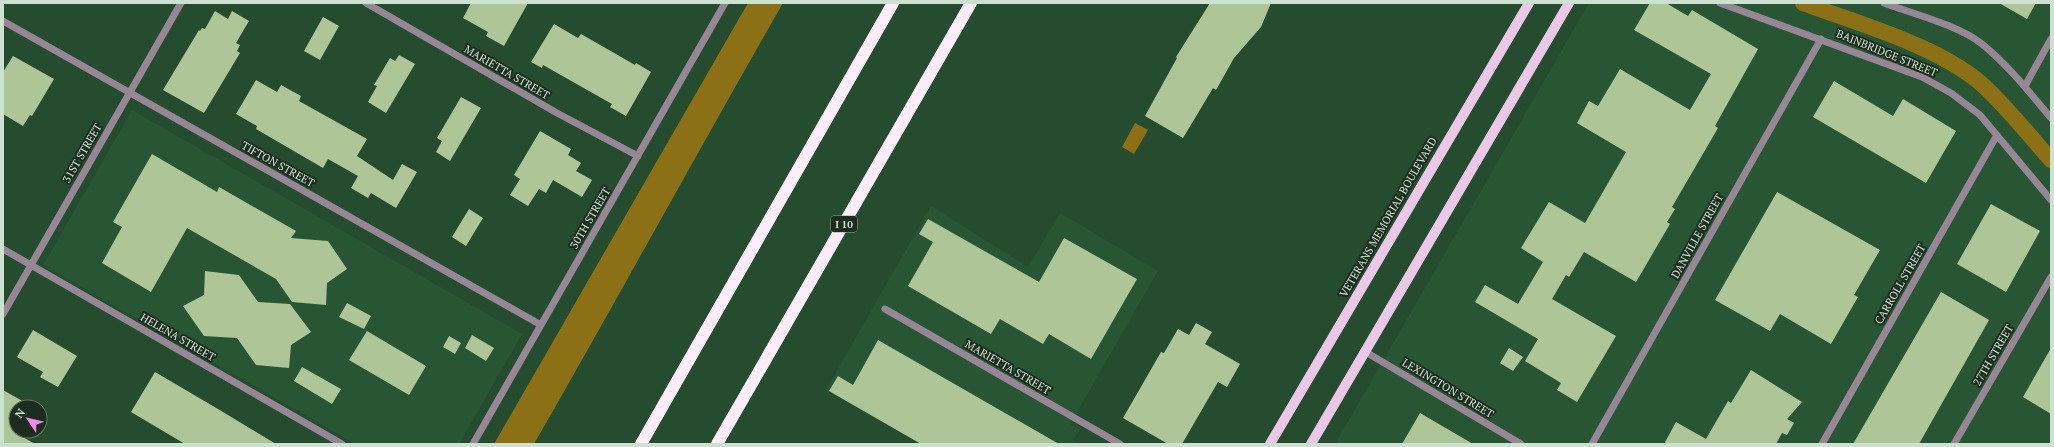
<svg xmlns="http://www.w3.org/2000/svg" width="2054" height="447" viewBox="0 0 2054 447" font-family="'PT Serif',serif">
	<rect width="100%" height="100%" fill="#254c2f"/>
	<path fill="#285634" d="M 1589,3 L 2051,3 L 2051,444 L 1335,444 Z
		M 132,110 L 522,334 L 459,444 L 355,444 L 43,265 Z
		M 931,206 L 1028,267 L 1060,213 L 1158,271 L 1070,424 L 1080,429 L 1071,444 L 921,444 L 826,390 Z"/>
	<path fill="#8b7016" d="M 748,3 L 783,3 C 699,149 618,298 534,444 L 494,444 Z
		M 1135,123 L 1148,130 L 1134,154 L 1122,147 Z"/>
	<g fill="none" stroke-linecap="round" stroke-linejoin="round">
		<path stroke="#8b7016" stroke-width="16" d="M 1803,3 C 1859,24 1943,47 1986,88 C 2009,110 2030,136 2051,160"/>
	</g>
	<path fill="#aec598" d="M 471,3 L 528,3 L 504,46 L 486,36 L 488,32 L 463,18 Z
		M 1210,3 L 1271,3 L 1261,27 L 1234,58 L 1216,90 L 1213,88 L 1183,138 L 1145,116 L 1177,58 L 1176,57 Z
		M 1650,3 L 1666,3 L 1688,16 L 1692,10 L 1758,49 L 1715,126 L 1718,128 L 1672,207 L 1675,209 L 1667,222 L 1670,224 L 1636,282 L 1584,252 L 1569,277 L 1566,275 L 1552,299 L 1616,336 L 1577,402 L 1557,390 L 1561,383 L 1525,361 L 1538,339 L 1475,302 L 1485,285 L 1518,304 L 1543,262 L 1521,248 L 1549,202 L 1585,223 L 1626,152 L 1577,123 L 1589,101 L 1598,106 L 1620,69 L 1690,110 L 1711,74 L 1634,30 Z
		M 1999,3 L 2036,3 L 2027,19 Z
		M 215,11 L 228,19 L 232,11 L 249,21 L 236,43 L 240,45 L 237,51 L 240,53 L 204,113 L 163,90 L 199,30 L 200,31 L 202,28 L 205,29 Z
		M 323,17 L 339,26 L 320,60 L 304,51 Z
		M 554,24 L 578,38 L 581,34 L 635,65 L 636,63 L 651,72 L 626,116 L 610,107 L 612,104 L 543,65 L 542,68 L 531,62 Z
		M 399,55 L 415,64 L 386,113 L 368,102 L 377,86 L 374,85 L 390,58 L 395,61 Z
		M 13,56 L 54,79 L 32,116 L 30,115 L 23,126 L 3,114 L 3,72 Z
		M 256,80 L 277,92 L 281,85 L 301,96 L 299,101 L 367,139 L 357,156 L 393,180 L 402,164 L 417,172 L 396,208 L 371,193 L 368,198 L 351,188 L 358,176 L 328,159 L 323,168 L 256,129 L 257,126 L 236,114 Z
		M 1834,81 L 1893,116 L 1903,99 L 1956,131 L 1926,183 L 1813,117 Z
		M 461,97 L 481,108 L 450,161 L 436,152 L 442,141 L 437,138 Z
		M 540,131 L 571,149 L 568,155 L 581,163 L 576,171 L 592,180 L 582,197 L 553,180 L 546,193 L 539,189 L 528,206 L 510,195 L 520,179 L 514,175 Z
		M 152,154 L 217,192 L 219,187 L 296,231 L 291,238 L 328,241 L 347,269 L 327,283 L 326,305 L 292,302 L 276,279 L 187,228 L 151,292 L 102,263 L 122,227 L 113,222 Z
		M 1777,192 L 1880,250 L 1854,295 L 1858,297 L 1831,344 L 1780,314 L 1770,331 L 1715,300 Z
		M 1991,204 L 2040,231 L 2006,292 L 1957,264 Z
		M 469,209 L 483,218 L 466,246 L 452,237 Z
		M 928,219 L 1039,282 L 1064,238 L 1137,279 L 1091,359 L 1049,334 L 1043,344 L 1000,319 L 991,334 L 908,286 L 933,242 L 919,234 Z
		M 205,271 L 239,275 L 258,302 L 290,304 L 311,332 L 291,345 L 289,368 L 256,365 L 237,338 L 204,336 L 183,306 L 204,295 Z
		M 1941,292 L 1989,320 L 1919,444 L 1853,444 Z
		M 347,303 L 371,316 L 364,329 L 339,317 Z
		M 1196,323 L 1212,332 L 1205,344 L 1240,364 L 1227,387 L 1218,382 L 1182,444 L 1168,444 L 1123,418 L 1161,352 L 1164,353 L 1178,329 L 1189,335 Z
		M 33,330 L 77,356 L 58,387 L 40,377 L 43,372 L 17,357 Z
		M 367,331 L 426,366 L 409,395 L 349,360 Z
		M 472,335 L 494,348 L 486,361 L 465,348 Z
		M 449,336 L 461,343 L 455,354 L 443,347 Z
		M 878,340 L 1059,444 L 921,444 L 829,391 L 838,376 L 853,385 Z
		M 1509,348 L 1523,357 L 1513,371 L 1500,363 Z
		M 2051,348 L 2051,414 L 2023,397 Z
		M 302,367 L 341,389 L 332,404 L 294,381 Z
		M 1751,370 L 1802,402 L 1787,419 L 1794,423 L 1787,435 L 1782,433 L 1776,444 L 1664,444 L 1676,422 L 1706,439 L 1728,401 L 1731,403 Z
		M 155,372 L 218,409 L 276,444 L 185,444 L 131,412 Z
		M 3,390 L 33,407 L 16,407 L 16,433 L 35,444 L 3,444 Z
		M 1420,413 L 1473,444 L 1402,444 Z"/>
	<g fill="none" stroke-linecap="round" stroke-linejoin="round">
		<path stroke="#978695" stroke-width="7" d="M 366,3 L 557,113 L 638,156
			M 1720,3 L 1922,77 L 1951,93 L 1980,115 L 2051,200
			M 1884,3 C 1913,14 1958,25 1982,44 C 2008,65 2030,93 2051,118
			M 3,21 L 541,325
			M 2025,86 L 2051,39
			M 3,249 L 342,444
			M 885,309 L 1120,444
			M 3,314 L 181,3
			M 1364,351 L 1521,444
			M 473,444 L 725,3
			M 1592,444 L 1821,39
			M 1822,444 L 1997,135
			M 1954,444 L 2051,277"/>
		<path stroke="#ebc8e7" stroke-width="10" d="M 1270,444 L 1529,3
			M 1311,444 L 1569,3"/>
		<path stroke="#fdecfa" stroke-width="12" d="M 641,444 L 893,3
			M 717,444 L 971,3"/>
	</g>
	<g text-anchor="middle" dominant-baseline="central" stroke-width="4" stroke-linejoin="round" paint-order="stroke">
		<rect fill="#1c2d20" stroke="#97ab9b" stroke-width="1" x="831" y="216" width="26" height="16" rx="3"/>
		<g font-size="10" font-weight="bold" fill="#cce1d0">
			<text x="844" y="224">I 10</text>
		</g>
		<g font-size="11" fill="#cce1d0" stroke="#1c2d20">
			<text transform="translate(1887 53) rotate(22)">BAINBRIDGE STREET</text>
			<text transform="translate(507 72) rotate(30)">MARIETTA STREET</text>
			<text transform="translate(82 153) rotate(-60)">31ST STREET</text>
			<text transform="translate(278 164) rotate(29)">TIFTON STREET</text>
			<text transform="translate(1388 217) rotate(-60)">VETERANS MEMORIAL BOULEVARD</text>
			<text transform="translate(590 218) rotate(-60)">30TH STREET</text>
			<text transform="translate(1697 236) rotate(-61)">DANVILLE STREET</text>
			<text transform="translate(1900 284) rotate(-60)">CARROLL STREET</text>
			<text transform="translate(178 337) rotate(30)">HELENA STREET</text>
			<text transform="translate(1993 355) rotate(-60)">27TH STREET</text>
			<text transform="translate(1008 367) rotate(30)">MARIETTA STREET</text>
			<text transform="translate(1448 388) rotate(31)">LEXINGTON STREET</text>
		</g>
	</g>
	<rect width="2054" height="447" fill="none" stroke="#cce1d0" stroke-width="8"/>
	<g transform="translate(28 419) rotate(305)"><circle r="19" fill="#1c2d20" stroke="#627566"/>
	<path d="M0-3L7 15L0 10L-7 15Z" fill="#f688ed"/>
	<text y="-6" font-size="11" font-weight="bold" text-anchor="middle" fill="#cce1d0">N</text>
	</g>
</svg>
